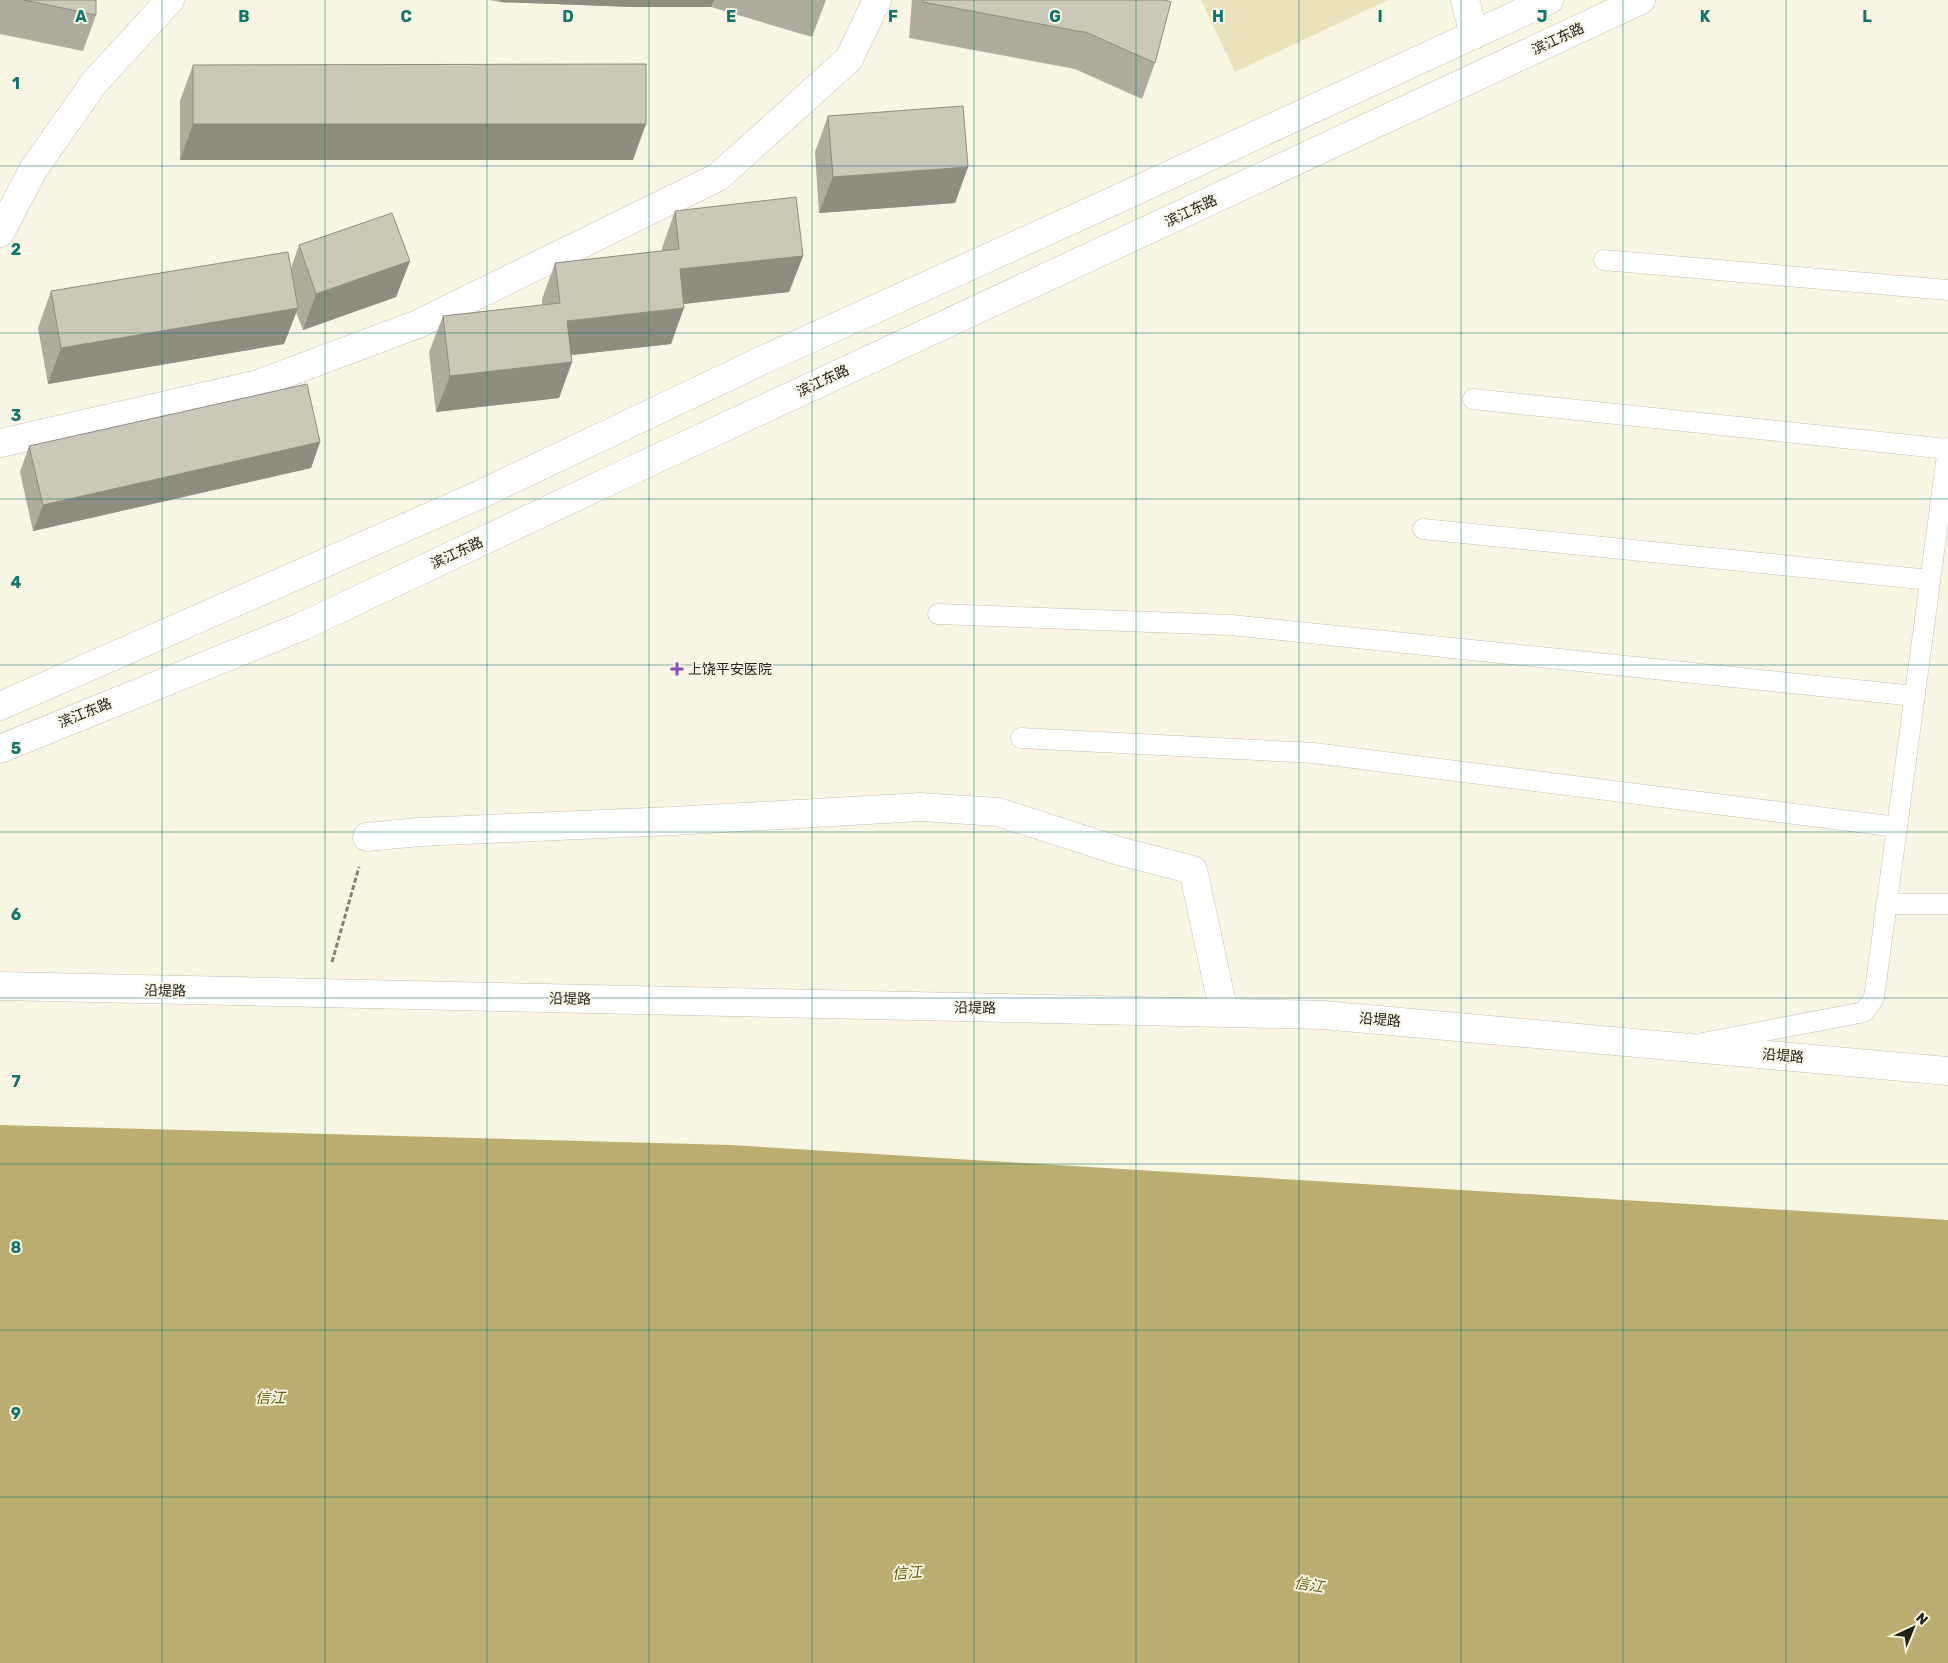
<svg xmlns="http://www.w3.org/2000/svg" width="1948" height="1663" viewBox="0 0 1948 1663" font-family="Rubik,'Noto Sans SC',sans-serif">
	<rect width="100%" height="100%" fill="#f8f5e3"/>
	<path fill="#eae1ba" d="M 1201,0 L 1388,0 L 1235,72 Z"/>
	<path fill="#bcae71" d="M 0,1125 L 731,1145 L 1948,1220 L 1948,1663 L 0,1663 Z"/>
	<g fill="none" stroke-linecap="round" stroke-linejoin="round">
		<g stroke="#c5c1b1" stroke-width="21">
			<path id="lane" d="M 1604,260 L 1948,290
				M 1473,399 L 1948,449
				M 1423,529 L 1930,580
				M 938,614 L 1231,625 L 1915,696
				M 1021,738 L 1314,753 L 1897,827
				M 1886,904 L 1948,904
				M 1703,1043 L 1864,1012 L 1874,998 L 1948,448"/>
		</g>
		<g stroke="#c5c1b1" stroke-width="29">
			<path id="street" d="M 1465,0 L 1474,35
				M 0,233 L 33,170 L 94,83 L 170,0
				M 0,443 L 255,385 L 418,324 L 718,177 L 849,59 L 877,0
				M 367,837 L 419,832 L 672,821 L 921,807 L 998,812 L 1119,851 L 1193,870 L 1224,1013
				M 0,986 L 1323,1015 L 1948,1071"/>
		</g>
		<g stroke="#c5c1b1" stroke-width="29">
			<path id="secondary" d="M 0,706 L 479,495 L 765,359 L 1111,202 L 1549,0
				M 0,749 L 303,626 L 624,474 L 1641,0"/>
		</g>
		<path stroke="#838176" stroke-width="3" stroke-dasharray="5 2.5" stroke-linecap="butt" d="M 332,962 L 359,867"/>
		<use href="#lane" stroke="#fff" stroke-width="20"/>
		<use href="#street" stroke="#fff" stroke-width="28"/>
		<use href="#secondary" stroke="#fff" stroke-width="28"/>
	</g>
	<path fill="#afac9d" d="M 0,0 L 96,0 L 96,15 L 83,51 L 0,34 Z
		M 490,0 L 826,0 L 812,37 L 711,7 L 633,7 L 500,2 Z
		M 912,0 L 1165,0 L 1155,63 L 1142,99 L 1075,69 L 909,38 Z
		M 193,65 L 633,160 L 180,160 L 180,101 Z
		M 828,116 L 968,167 L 955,203 L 819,213 L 815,152 Z
		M 675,211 L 803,256 L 789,292 L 684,304 L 671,344 L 571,355 L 572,362 L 559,398 L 436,412 L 429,352 L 443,316 L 542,305 L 542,299 L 555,263 L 662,251 L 662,248 Z
		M 299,245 L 410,261 L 396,297 L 303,330 L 296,312 L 284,344 L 48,384 L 38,328 L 51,291 L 291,268 Z
		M 320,442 L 311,468 L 33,531 L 20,472 L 29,446 Z"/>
	<path fill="#8f8c80" d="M 500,0 L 714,0 L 711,7 L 633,7 L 500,2 Z
		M 193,124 L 646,124 L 633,160 L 180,160 Z
		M 968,167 L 955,203 L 819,213 L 833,177 Z
		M 803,256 L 789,292 L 666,306 L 680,269 Z
		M 410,261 L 396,297 L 303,330 L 316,294 Z
		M 298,308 L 284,344 L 48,384 L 61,348 Z
		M 684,308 L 671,344 L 554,357 L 567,321 Z
		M 572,362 L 559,398 L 436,412 L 450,376 Z
		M 320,442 L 311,468 L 33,531 L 43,505 Z"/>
	<path fill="#ccc8b7" stroke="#8f8c80" d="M 24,0 L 96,0 L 96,15 Z
		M 923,0 L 1165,0 L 1171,2 L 1155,63 L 1088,33 L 923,2 Z
		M 646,64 L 646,124 L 193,124 L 193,65 Z
		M 963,106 L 968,167 L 833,177 L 828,116 Z
		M 796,197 L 803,256 L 680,269 L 684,308 L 567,321 L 572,362 L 450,376 L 443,316 L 560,303 L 555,263 L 679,249 L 675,211 Z
		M 392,213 L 410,261 L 316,294 L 299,245 Z
		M 288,252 L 298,308 L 61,348 L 51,291 Z
		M 307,384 L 320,442 L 43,505 L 29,446 Z"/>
	<path fill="none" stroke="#0f766e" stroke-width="1" stroke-opacity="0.55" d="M 162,0 L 162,1663M 325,0 L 325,1663M 487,0 L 487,1663M 649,0 L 649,1663M 812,0 L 812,1663M 974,0 L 974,1663M 1136,0 L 1136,1663M 1299,0 L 1299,1663M 1461,0 L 1461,1663M 1623,0 L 1623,1663M 1786,0 L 1786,1663M 0,166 L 1948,166M 0,333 L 1948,333M 0,499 L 1948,499M 0,665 L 1948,665M 0,832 L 1948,832M 0,998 L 1948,998M 0,1164 L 1948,1164M 0,1330 L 1948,1330M 0,1497 L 1948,1497"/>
	<path fill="#8d4dc2" stroke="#f8f5e3" stroke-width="2" d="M674.5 661.5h5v5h5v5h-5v5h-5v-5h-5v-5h5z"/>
	<g text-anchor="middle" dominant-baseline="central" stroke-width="4" stroke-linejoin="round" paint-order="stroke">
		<g font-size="14" fill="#21201a" stroke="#f8f5e3">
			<text transform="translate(1558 39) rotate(-25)">滨江东路</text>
			<text transform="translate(1191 211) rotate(-25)">滨江东路</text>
			<text transform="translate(823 381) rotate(-25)">滨江东路</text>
			<text transform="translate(457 553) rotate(-25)">滨江东路</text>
			<text transform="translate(85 713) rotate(-22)">滨江东路</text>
			<text transform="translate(165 991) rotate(1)">沿堤路</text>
			<text transform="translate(570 999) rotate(1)">沿堤路</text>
			<text transform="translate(975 1008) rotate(1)">沿堤路</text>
			<text transform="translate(1380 1020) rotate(5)">沿堤路</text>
			<text transform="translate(1783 1056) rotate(5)">沿堤路</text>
		</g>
		<g font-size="14" fill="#21201a" stroke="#f8f5e3" text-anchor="start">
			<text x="688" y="669">上饶平安医院</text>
		</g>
		<g font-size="15" font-style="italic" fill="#65560a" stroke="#f8f5e3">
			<text x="270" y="1398">信江</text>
			<text transform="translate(907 1573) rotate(-4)">信江</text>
			<text transform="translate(1309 1585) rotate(9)">信江</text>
		</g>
	</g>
	<g font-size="16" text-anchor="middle" font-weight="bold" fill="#0f766e" stroke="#f8f5e3" stroke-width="4" stroke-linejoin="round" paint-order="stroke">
		<text x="81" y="22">A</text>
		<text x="244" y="22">B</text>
		<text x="406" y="22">C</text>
		<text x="568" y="22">D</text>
		<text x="731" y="22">E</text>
		<text x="893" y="22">F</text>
		<text x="1055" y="22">G</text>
		<text x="1218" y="22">H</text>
		<text x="1380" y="22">I</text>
		<text x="1542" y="22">J</text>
		<text x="1705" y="22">K</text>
		<text x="1867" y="22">L</text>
		<text x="16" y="89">1</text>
		<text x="16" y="255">2</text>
		<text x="16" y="421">3</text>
		<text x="16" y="588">4</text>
		<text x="16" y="754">5</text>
		<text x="16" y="920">6</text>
		<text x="16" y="1087">7</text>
		<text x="16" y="1253">8</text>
		<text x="16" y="1419">9</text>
	</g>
	<g transform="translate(1913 1628) rotate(44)" stroke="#f8f5e3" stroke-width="4" paint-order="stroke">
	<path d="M0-4L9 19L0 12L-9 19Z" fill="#21201a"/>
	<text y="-8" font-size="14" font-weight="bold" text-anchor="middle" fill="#21201a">N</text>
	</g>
</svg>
